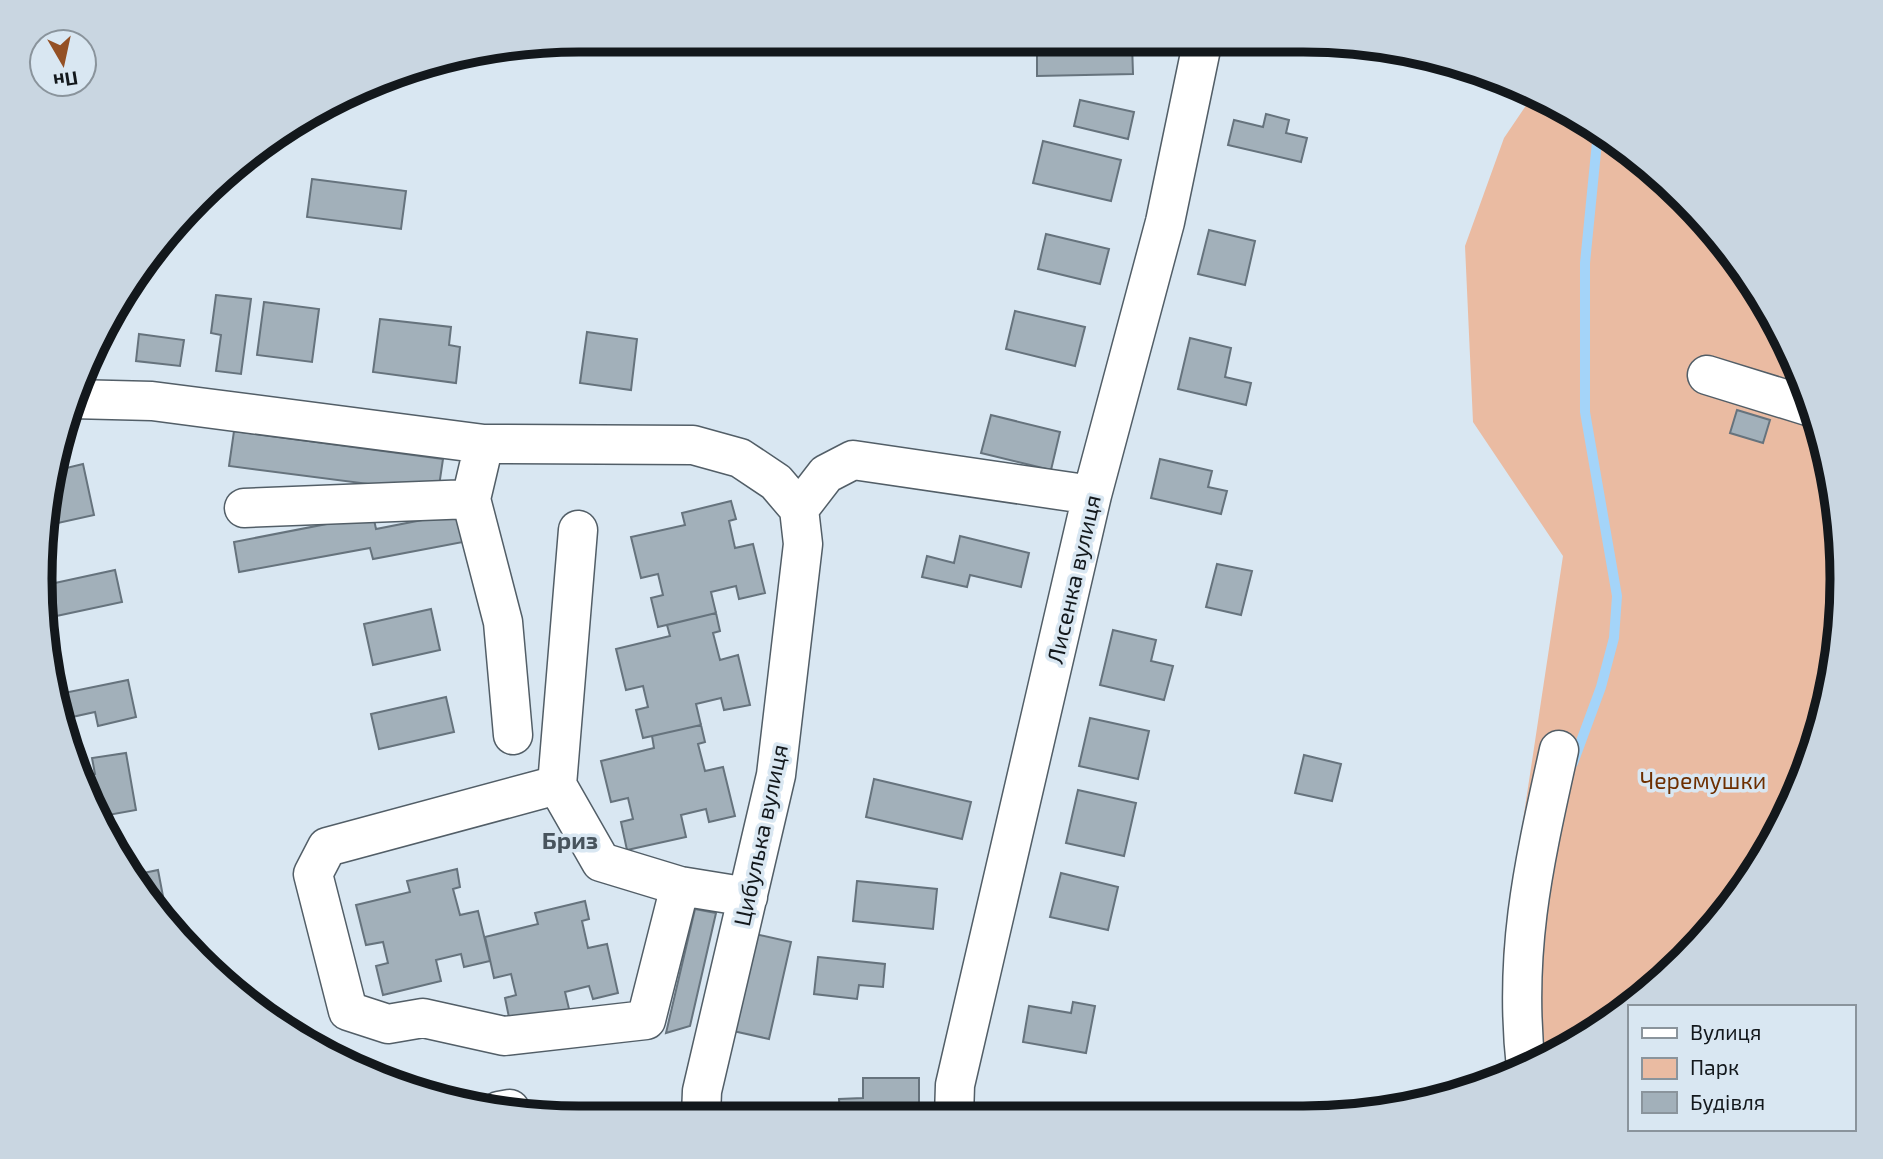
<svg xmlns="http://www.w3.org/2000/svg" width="1883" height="1159" viewBox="0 0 1883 1159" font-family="'Exo 2',sans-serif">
	<rect width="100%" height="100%" fill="#d9e7f2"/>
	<path fill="#eabba2" d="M 1533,95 C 1565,113 1599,130 1630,150 C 1655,168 1686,200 1707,222 C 1745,263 1773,315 1795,364 C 1860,508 1853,673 1788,816 C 1761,876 1708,938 1661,983 C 1620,1022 1563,1051 1513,1074 L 1503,953 L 1563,556 L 1473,422 L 1465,246 L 1504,138 Z"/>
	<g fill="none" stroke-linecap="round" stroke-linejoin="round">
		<path stroke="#a4d4f9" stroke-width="10" d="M 1573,763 L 1601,687 L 1614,638 L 1617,596 L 1585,412 L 1585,263 L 1598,132"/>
	</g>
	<path fill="#a2b0ba" stroke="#66737d" stroke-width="2" d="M 1132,43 L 1133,74 L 1037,76 L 1037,44 Z
		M 1080,100 L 1134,112 L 1128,139 L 1074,126 Z
		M 1266,114 L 1289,120 L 1286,133 L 1307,138 L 1301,162 L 1228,145 L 1234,120 L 1263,127 Z
		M 1043,141 L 1121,160 L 1111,201 L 1033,183 Z
		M 312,179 L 406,191 L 401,229 L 307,217 Z
		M 1209,230 L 1255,241 L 1245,285 L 1198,274 Z
		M 1046,234 L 1109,249 L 1100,284 L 1038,269 Z
		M 216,295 L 251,299 L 241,374 L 216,371 L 221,335 L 211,333 Z
		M 264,302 L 319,309 L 312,362 L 257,355 Z
		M 1015,311 L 1085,327 L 1075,366 L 1006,349 Z
		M 380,319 L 451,327 L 449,345 L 460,347 L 456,383 L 373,372 Z
		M 587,332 L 637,339 L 631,390 L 580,383 Z
		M 139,334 L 184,340 L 180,366 L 136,361 Z
		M 1190,338 L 1231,348 L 1225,377 L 1251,383 L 1246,405 L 1178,389 Z
		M 1737,410 L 1770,420 L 1763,443 L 1730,433 Z
		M 991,415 L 1060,432 L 1051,470 L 981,453 Z
		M 234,431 L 443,459 L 438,493 L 229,466 Z
		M 1160,459 L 1212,471 L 1208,487 L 1227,491 L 1221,514 L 1151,498 Z
		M 83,464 L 94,515 L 49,525 L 58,470 Z
		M 731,501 L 736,519 L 729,521 L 735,548 L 753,544 L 765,593 L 739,599 L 736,586 L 711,592 L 716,613 L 658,627 L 651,598 L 663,595 L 658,574 L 641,578 L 631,537 L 685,525 L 682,513 Z
		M 458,513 L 463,542 L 373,559 L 370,548 L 239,572 L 234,542 L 373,515 L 376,529 Z
		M 960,536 L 1029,553 L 1021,587 L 970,575 L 967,587 L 922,577 L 927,556 L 954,563 Z
		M 1217,564 L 1252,571 L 1241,615 L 1206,607 Z
		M 115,570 L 122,602 L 47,618 L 41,586 Z
		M 431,609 L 440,650 L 373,665 L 364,624 Z
		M 716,613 L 720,631 L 713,633 L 720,660 L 738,655 L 750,705 L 724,710 L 721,698 L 696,704 L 701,725 L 643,738 L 636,710 L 648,707 L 643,686 L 626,690 L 616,649 L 670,636 L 667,625 Z
		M 1113,630 L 1156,640 L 1151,661 L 1173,666 L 1164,700 L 1100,685 Z
		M 128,680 L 136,717 L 98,726 L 95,712 L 63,719 L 59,694 Z
		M 446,697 L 454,732 L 379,749 L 371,714 Z
		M 1090,718 L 1149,731 L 1138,779 L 1079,766 Z
		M 701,725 L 705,742 L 698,744 L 705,771 L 723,767 L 735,816 L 709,822 L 706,809 L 681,815 L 686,837 L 627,850 L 621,822 L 633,819 L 628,798 L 611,802 L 601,761 L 654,748 L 652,736 Z
		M 126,753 L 136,810 L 103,816 L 82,777 L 95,774 L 92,758 Z
		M 1304,755 L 1341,764 L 1332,801 L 1295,793 Z
		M 874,779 L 971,802 L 962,839 L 866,817 Z
		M 1078,790 L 1136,803 L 1124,856 L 1066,843 Z
		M 457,869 L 460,887 L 453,889 L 460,915 L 478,911 L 490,961 L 464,967 L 461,954 L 436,960 L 441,981 L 383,995 L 376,966 L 388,963 L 383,942 L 366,945 L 356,905 L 410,892 L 407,881 Z
		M 158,870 L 166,912 L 158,914 L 134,875 Z
		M 1061,873 L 1118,887 L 1108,930 L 1050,917 Z
		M 857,881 L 937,889 L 933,929 L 853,921 Z
		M 585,901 L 589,919 L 582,921 L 588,948 L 607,944 L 618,993 L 593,999 L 589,986 L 565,992 L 570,1013 L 511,1027 L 505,998 L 516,995 L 511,974 L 494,978 L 485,937 L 538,924 L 535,913 Z
		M 695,909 L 716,913 L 690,1026 L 666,1033 Z
		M 755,934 L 791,942 L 769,1039 L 733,1031 Z
		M 818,957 L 885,964 L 883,987 L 859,985 L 857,999 L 814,994 Z
		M 1073,1002 L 1095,1006 L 1086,1053 L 1023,1042 L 1029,1006 L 1071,1013 Z
		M 863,1078 L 919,1078 L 919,1116 L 840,1116 L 839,1099 L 863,1098 Z"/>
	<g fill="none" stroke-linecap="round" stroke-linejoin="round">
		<g stroke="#525e67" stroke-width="41">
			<path id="minor" d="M 1707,375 L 1814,408
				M 72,399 L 152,401 L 484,444 L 693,445 L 740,458 L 776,482 L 799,509
				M 484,444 L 471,499 L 503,622 L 513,735
				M 244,508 L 471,499
				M 799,509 L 826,474 L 853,460 L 1092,495
				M 578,530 L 557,785 L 601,862 L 680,886 L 748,897
				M 557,785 L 327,847 L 313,874 L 348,1011 L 388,1024 L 423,1018 L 504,1036 L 646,1020 L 680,886
				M 1526,1068 C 1513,951 1534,863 1559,750
				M 499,1111 L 510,1109
				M 701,1115 L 702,1091 L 776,775 L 803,544 L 799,509
				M 954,1116 L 955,1085 L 1092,495 L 1165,222 L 1202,44"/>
		</g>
		<use href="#minor" stroke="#fff" stroke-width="38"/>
	</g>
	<g text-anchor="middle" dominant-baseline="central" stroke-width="7" stroke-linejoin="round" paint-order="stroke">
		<g font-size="23" fill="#13181c" stroke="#d9e7f2">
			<text transform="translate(1073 579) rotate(-77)">Лисенка вулиця</text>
			<text transform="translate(760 835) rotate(-78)">Цибулька вулиця</text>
		</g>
		<g font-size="23" fill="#6d2f00" stroke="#d9e7f2">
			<text x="1703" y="780">Черемушки</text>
		</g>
		<g font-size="24" font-weight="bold" fill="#48545d" stroke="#d9e7f2">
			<text x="570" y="839">Бриз</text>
		</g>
	</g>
	<path d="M0 0H1883V1159H0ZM579 52H1303A527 527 0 0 1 1830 579V579A527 527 0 0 1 1303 1106H579A527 527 0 0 1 52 579V579A527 527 0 0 1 579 52Z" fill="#c9d6e1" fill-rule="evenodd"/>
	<path fill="none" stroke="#13181c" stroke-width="9" d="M579 52H1303A527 527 0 0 1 1830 579V579A527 527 0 0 1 1303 1106H579A527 527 0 0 1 52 579V579A527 527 0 0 1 579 52Z"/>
	<rect x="1628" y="1005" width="228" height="126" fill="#d9e7f2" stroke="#8a949c" stroke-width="2"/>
	<rect x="1642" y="1028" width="35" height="10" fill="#ffffff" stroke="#8a949c" stroke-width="2"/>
	<text x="1690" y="1040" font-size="21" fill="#13181c">Вулиця</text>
	<rect x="1642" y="1058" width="35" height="21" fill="#eabba2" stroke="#8a949c" stroke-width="2"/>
	<text x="1690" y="1075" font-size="21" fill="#13181c">Парк</text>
	<rect x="1642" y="1092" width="35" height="21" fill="#a2b0ba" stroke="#8a949c" stroke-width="2"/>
	<text x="1690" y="1110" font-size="21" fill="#13181c">Будівля</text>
	<g transform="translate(63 63) rotate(171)"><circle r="33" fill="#d9e7f2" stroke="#8a949c" stroke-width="2"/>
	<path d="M0-5L12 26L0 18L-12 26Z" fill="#945024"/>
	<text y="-10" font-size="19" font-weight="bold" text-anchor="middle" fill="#13181c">Пн</text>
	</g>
</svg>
